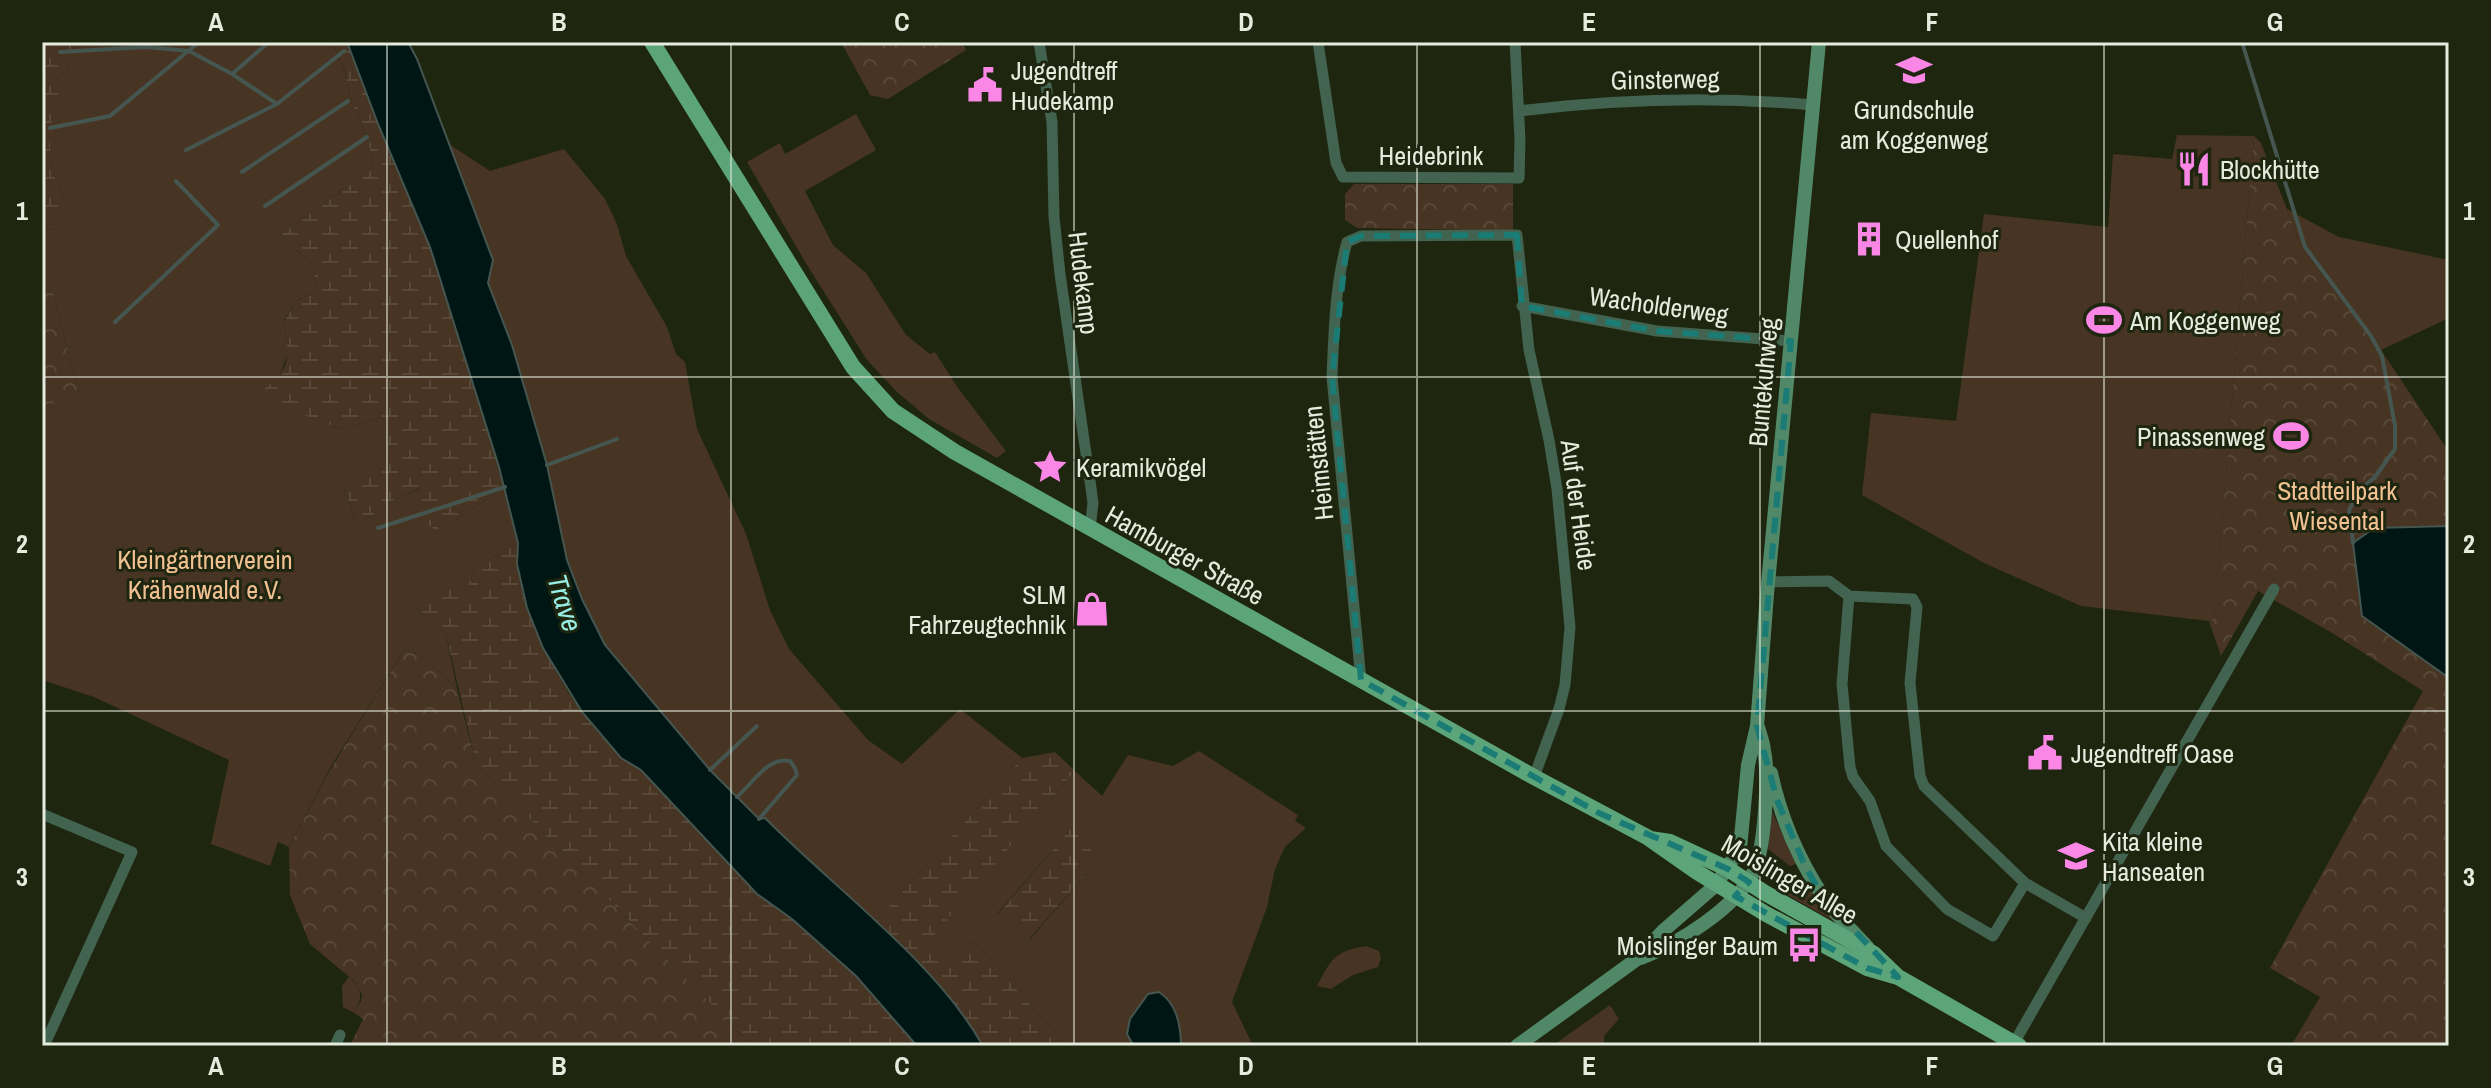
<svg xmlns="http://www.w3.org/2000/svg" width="2491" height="1088" viewBox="0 0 2491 1088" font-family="'Archivo Narrow',sans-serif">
	<defs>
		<pattern id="forest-crowns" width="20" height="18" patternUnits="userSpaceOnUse" patternTransform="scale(2)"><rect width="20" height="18" fill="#473422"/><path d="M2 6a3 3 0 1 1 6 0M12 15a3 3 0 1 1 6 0" fill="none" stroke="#594837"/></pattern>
		<pattern id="wetland-marsh" width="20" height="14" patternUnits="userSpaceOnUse" patternTransform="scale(2)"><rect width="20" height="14" fill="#473422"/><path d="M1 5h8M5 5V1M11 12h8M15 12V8" fill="none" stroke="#594837"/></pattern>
	</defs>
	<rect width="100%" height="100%" fill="#1e2610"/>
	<path fill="#473422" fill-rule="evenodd" d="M 71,42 L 332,42 L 345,72 L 351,102 L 366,133 L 374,168 L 280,235 L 311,263 L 318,289 L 297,301 L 284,320 L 288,353 L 278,380 L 255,396 L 340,429 L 383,417 C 399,455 371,469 343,487 L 358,526 L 392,501 L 422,488 L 438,532 L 505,487 L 518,543 L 477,566 L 465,591 L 415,607 L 446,634 L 457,689 L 420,655 L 404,650 L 330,768 L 289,847 L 278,842 L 270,866 L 211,844 L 229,760 L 94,697 L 42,680 L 42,407 L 79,394 L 53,293 L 42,288 L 42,235 L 69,208 C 36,153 50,106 75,52 Z
		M 856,114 L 876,150 L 805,191 L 833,245 L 866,273 L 906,335 L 930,354 L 935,352 L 958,388 L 1006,451 L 997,458 L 929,419 L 897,392 L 867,360 L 807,265 L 747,162 L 780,143 L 785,154 Z
		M 2177,135 L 2254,136 L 2214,619 L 2209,621 L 2081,606 L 1984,563 L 1862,495 L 1871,413 L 1956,421 L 1984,214 L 2108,227 L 2113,154 L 2172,159 Z
		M 449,144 L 490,171 L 564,149 L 605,199 L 617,224 L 626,256 L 667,327 L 676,354 L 685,362 L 697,429 L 746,534 L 770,610 L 789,649 L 868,740 L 902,764 L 960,709 L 1022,758 L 875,922 L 766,819 L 759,819 L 710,770 L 605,645 L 582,599 L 567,560 L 547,465 L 512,345 L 488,283 L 493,260 Z
		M 2287,209 L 2339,237 L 2449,260 L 2449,318 L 2381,350 L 2303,250 Z
		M 1199,751 L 1298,815 L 1295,821 L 1306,828 L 1285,847 L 1275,869 L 1267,907 L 1232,1002 L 1253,1046 L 1178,1046 C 1185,1034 1176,1020 1174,1007 L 1140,1004 L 1130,1020 L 1132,1043 L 1137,1046 L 1067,1046 L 974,941 L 949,965 L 928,941 L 1075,771 L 1102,796 L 1128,755 L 1173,766 ZM 1072,827 L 1098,861 L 1030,939 L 997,914 Z
		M 1772,811 L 1796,864 L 1790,866 L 1768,849 Z
		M 1802,877 L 1834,921 L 1782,892 Z
		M 1366,946 L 1379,951 L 1381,958 L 1378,967 L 1353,975 L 1331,989 L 1317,986 C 1331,959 1335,951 1366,946 Z
		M 349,977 C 363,989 363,999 354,1013 L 343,1007 L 342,986 Z
		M 1610,1005 L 1619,1019 L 1604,1036 L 1604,1046 L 1552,1046 Z"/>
	<path fill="url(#forest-crowns)" d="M 841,42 L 961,42 L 966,50 L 888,99 L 870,95 Z
		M 2254,136 L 2261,143 L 2303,250 L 2381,350 L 2449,452 L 2449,1046 L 2291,1046 L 2320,997 L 2270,968 L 2423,691 L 2334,634 L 2258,591 L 2221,656 L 2209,621 L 2214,618 Z
		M 1354,184 L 1513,184 L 1513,231 L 1357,228 L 1345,220 L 1345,194 Z
		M 42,288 L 53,293 L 79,394 L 42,408 Z
		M 404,650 L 420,655 L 457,689 L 476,764 L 752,1046 L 350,1046 L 363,1019 L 354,1013 L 361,1001 L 362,995 L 354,981 L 310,944 L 290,895 L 289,847 L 328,773 Z"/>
	<path fill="url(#wetland-marsh)" d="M 42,42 L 71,42 L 75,52 C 51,105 36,154 69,208 L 42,235 Z
		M 332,42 L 347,42 L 378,124 L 430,247 L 505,487 L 438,532 L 416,516 L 421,488 L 392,501 L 358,526 L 343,486 C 371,469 399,455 383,417 L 340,429 L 254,396 C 291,372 290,362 284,321 L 297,301 L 318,289 L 311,263 L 280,235 L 374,168 L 366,133 L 351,102 L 345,71 Z
		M 518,543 C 514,614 580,734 641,770 L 757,894 L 792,919 L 856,976 L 917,1046 L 752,1046 L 476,764 L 446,634 L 414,606 L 450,585 L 465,591 L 477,566 Z
		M 1055,752 L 1075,771 L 929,941 L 949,965 L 974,941 L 1067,1046 L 983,1046 C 956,998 915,959 875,922 L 1022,758 Z
		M 1072,827 L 1099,860 L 1029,939 L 997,915 Z"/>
	<path fill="#001614" stroke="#455650" stroke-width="2" d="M 347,42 L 408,42 L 417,59 L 493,260 L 488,283 L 512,345 L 547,465 L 567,560 L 582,599 L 605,645 L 710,770 L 759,819 L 765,818 C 834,888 936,962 983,1046 L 917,1046 L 856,976 L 792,919 L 757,894 L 641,770 L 621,758 L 582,712 L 543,648 L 527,608 L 517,564 L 518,543 L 499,467 L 430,247 L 378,124 Z
		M 2449,526 L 2449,678 L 2362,616 L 2353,543 L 2374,528 Z
		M 1159,992 C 1176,1003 1180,1023 1181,1042 L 1178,1046 L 1137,1046 L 1132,1043 L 1127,1034 L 1130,1019 L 1148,994 Z"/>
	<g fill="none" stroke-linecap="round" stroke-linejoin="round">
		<path stroke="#455650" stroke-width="4" d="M 2242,42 L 2305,247 L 2371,336 L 2382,356 L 2395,426 L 2395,449 L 2375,477 L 2362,488 L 2349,510 L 2353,543
			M 60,52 L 146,47 L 189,51 L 232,74 L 277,104 L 344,51
			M 232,74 L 269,42
			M 50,128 L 110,116 L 199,42
			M 186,150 L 277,104
			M 242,172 L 348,101
			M 265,206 L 367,137
			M 115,322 L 218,225 L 176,181
			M 547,465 L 617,439
			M 378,528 L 505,487
			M 710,770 L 757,726
			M 737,797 C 753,783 767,757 790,761 L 795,768 L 797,775 L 759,819"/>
		<path stroke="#42634f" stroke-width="11" d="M 1039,42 L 1052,122 L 1054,217 L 1060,274 L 1091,488 L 1093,503 L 1090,529
			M 1318,42 L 1336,163 L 1343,177 L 1519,178 L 1520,140 L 1515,42
			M 1519,111 C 1616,99 1715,96 1813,105
			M 1522,306 L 1657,331 L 1791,341
			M 1768,582 L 1829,581 L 1849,596 L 1842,684 L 1850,767 L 1853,777 L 1870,801 L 1886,846 L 1947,909 L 1993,936 L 2025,883
			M 1849,596 L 1913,599 L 1917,607 L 1910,683 L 1920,776 L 1924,786 L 2025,883 L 2086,918
			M 1361,680 L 1332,377 C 1334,332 1335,285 1347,242 L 1361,236 L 1517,235 L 1529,350 L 1549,440 L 1557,489 L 1570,627 L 1565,685 L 1559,709 L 1534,777
			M 42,814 L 132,852 L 44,1046
			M 2014,1043 L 2274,589
			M 335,1046 L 340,1035"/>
		<path stroke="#518867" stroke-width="14" d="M 1771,773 C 1780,815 1798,858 1822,895 C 1834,914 1853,931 1868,948
			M 1641,958 C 1678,944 1735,908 1753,873 C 1765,851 1769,775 1764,750 C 1763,742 1760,734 1758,727
			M 1517,1046 L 1637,959 L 1663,931 L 1716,885 L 1740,848 L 1748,765 L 1757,726 L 1767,594 L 1819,42"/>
		<path stroke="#5ca47a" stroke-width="16" d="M 652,42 L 853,367 L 893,411 L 955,452 L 1534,777 L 1647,837 L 1697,872 L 1766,914 L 1867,968 L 1898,977
			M 1650,839 L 1670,842 L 1728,869 L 1765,893 L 1874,954 L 1898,977 L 2019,1046"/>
	</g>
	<path fill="none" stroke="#1a7c74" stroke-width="6" stroke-dasharray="16 10" stroke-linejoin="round" d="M 1517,235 L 1522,306 L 1657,331 L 1791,341 L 1757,726 L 1777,800 L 1805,866 L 1823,897 L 1898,977 L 1867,968 L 1735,896 L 1749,882 L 1728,869 L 1599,813 L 1361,680 L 1332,377 L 1347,242 L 1361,236 Z"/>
	<path fill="none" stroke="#e5ecdd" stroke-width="2" stroke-opacity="0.55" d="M 387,42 L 387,1046M 731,42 L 731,1046M 1074,42 L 1074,1046M 1417,42 L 1417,1046M 1760,42 L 1760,1046M 2104,42 L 2104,1046M 42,377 L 2449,377M 42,711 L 2449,711"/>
	<defs>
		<g id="school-bare" transform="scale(2.76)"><path d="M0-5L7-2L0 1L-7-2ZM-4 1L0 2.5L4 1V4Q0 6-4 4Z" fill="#fa87e6" stroke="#1e2610" stroke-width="2.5" paint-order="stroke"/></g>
		<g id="civic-bare" transform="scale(2.76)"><path d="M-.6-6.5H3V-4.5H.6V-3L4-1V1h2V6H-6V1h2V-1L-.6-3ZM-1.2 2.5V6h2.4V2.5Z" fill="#fa87e6" stroke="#1e2610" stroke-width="2.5" paint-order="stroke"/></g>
		<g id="restaurant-bare" transform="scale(2.76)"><path d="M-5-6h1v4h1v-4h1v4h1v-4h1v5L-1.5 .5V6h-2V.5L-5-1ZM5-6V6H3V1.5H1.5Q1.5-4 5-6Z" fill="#fa87e6" stroke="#1e2610" stroke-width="2.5" paint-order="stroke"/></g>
		<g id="building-bare" transform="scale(2.76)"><path d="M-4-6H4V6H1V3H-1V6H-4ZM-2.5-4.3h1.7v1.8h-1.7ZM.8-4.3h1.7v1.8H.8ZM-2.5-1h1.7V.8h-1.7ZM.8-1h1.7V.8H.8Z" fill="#fa87e6" stroke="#1e2610" stroke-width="2.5" paint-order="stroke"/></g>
		<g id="stadium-bare" transform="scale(2.76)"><path d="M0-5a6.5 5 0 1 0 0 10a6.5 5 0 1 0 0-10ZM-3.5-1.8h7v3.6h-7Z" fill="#fa87e6" stroke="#1e2610" stroke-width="2.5" paint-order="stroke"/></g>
		<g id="sight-bare" transform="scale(2.76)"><path d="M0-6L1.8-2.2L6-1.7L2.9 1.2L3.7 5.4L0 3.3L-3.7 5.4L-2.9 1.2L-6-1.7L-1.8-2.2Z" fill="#fa87e6" stroke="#1e2610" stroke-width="2.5" paint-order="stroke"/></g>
		<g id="shop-bare" transform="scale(2.76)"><path d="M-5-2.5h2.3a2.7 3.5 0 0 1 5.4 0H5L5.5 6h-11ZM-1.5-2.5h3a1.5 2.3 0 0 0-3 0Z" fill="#fa87e6" stroke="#1e2610" stroke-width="2.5" paint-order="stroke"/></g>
		<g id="bus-bare" transform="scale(2.76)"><path d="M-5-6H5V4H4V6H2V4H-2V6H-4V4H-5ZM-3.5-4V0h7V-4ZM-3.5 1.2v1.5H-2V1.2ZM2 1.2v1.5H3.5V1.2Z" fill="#fa87e6" stroke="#1e2610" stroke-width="2.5" paint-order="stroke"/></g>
	</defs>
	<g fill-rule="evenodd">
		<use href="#school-bare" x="1914" y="70"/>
		<use href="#civic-bare" x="985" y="85"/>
		<use href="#restaurant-bare" x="2194" y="169"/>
		<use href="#building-bare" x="1869" y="239"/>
		<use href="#stadium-bare" x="2104" y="320"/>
		<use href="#stadium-bare" x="2291" y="436"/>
		<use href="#sight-bare" x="1050" y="467"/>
		<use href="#shop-bare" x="1092" y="609"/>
		<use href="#civic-bare" x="2045" y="753"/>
		<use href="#school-bare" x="2076" y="856"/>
		<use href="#bus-bare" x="1804" y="945"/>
	</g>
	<g text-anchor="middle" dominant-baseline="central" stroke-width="6" stroke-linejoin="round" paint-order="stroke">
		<g font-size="26" fill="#e5ecdd" stroke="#1e2610" text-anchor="start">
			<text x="1011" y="70">Jugendtreff<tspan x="1011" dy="30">Hudekamp</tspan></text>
			<text x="1914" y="109" text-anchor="middle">Grundschule<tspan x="1914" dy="30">am Koggenweg</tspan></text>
			<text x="2220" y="169">Blockhütte</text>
			<text x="1895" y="239">Quellenhof</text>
			<text x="2130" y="320">Am Koggenweg</text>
			<text x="2265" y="436" text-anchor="end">Pinassenweg</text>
			<text x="1076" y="467">Keramikvögel</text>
			<text x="1066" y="594" text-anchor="end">SLM<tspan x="1066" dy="30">Fahrzeugtechnik</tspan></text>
			<text x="2071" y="753">Jugendtreff Oase</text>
			<text x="2102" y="841">Kita kleine<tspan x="2102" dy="30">Hanseaten</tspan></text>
			<text x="1778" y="945" text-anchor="end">Moislinger Baum</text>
		</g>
		<g font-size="26" fill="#e5ecdd" stroke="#1e2610">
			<text transform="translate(1665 79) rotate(-1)">Ginsterweg</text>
			<text x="1431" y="155">Heidebrink</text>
			<text transform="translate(1084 283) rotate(83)">Hudekamp</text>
			<text transform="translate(1659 305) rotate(8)">Wacholderweg</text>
			<text transform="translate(1763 382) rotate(-85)">Buntekuhweg</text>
			<text transform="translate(1318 463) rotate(-96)">Heimstätten</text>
			<text transform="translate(1579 505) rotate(82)">Auf der Heide</text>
			<text transform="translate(1185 555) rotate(29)">Hamburger Straße</text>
			<text transform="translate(1790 879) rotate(30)">Moislinger Allee</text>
		</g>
		<g font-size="26" fill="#f2c192" stroke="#1e2610">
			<text x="2337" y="490">Stadtteilpark<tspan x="2337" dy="30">Wiesental</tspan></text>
			<text x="205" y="559">Kleingärtnerverein<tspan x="205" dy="30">Krähenwald e.V.</tspan></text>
		</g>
		<g font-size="28" font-style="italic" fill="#98ede4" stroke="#1e2610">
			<text transform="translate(565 603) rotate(73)">Trave</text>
		</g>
	</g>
	<rect width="2491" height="1088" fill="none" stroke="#1e2610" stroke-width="88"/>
	<rect x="44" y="44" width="2403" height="1000" fill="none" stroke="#e5ecdd" stroke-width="3"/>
	<g font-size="26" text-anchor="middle" font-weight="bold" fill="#e5ecdd">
		<text x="216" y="31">A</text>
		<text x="559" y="31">B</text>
		<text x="902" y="31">C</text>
		<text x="1246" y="31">D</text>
		<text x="1589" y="31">E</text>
		<text x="1932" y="31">F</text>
		<text x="2275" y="31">G</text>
		<text x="22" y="220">1</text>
		<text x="2469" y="220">1</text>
		<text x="22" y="553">2</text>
		<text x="2469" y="553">2</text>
		<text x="22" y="886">3</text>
		<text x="2469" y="886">3</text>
		<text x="216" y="1075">A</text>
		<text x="559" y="1075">B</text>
		<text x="902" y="1075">C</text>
		<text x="1246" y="1075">D</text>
		<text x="1589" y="1075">E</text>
		<text x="1932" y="1075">F</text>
		<text x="2275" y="1075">G</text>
	</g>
</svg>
